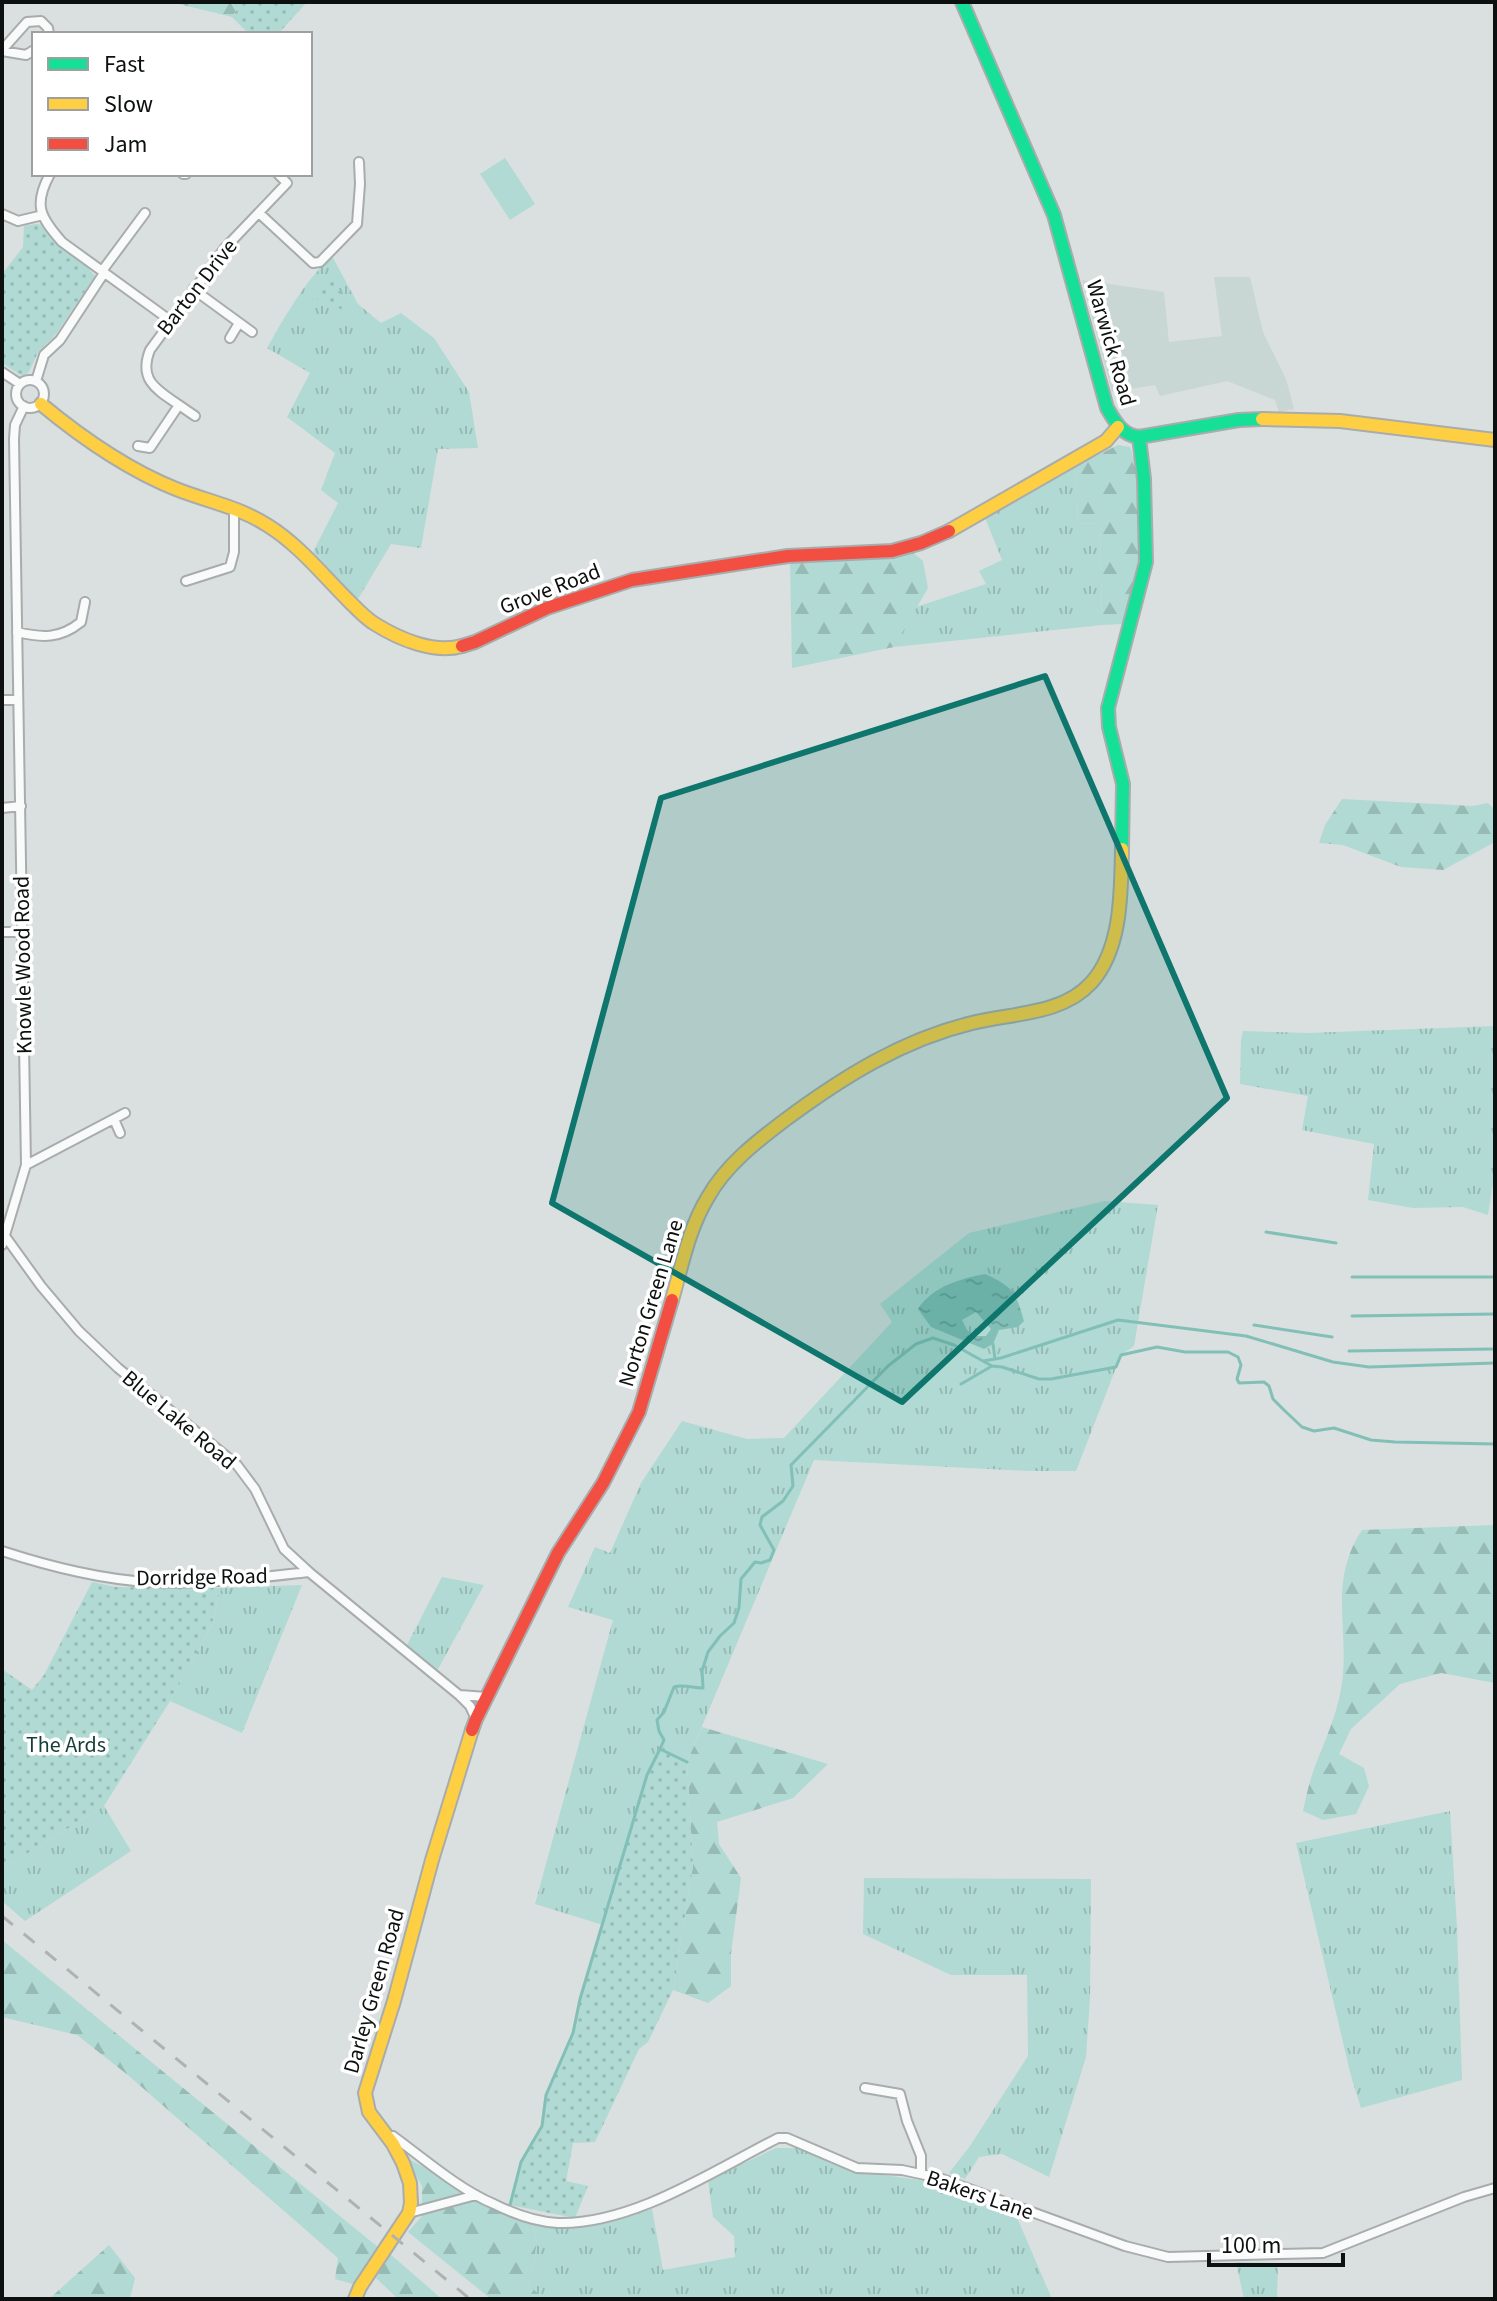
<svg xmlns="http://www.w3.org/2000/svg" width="1497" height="2301" viewBox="0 0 1497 2301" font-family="'Source Sans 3',sans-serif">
	<defs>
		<pattern id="grass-tufts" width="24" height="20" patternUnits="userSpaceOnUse" patternTransform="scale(2)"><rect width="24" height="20" fill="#b0dad3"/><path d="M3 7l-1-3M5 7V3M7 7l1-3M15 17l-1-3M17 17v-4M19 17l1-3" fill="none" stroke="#96bab4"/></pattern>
		<pattern id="forest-firs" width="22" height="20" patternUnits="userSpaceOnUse" patternTransform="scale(2)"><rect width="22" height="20" fill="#b0dad3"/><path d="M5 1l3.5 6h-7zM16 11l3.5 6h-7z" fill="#96bab4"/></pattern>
		<pattern id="park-dots" width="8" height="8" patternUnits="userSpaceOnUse" patternTransform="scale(2)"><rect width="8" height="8" fill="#b0dad3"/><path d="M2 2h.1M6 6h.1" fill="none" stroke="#96bab4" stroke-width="1.8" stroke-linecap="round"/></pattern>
		<pattern id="water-ripples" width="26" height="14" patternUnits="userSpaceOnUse" patternTransform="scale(2)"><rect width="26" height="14" fill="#82c0b7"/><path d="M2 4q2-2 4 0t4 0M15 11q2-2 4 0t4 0" fill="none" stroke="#6fa49c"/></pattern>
	</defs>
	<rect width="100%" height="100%" fill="#dae0df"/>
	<path fill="#c8d6d4" d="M 1214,277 L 1250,277 L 1263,332 L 1286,379 L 1294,409 L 1279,412 L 1275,400 L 1227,381 L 1160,396 L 1155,385 L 1112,392 L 1082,280 L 1164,292 L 1169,342 L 1222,336 Z"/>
	<path fill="url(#grass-tufts)" d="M 332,256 L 358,304 L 381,323 L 401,313 L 434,338 L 469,392 L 478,448 L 438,449 L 421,548 L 391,544 L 358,599 L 313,552 L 338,503 L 321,490 L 335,453 L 287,417 L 310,373 L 267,348 C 285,316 304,282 332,256 Z
		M 1076,466 L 1078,524 L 1100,523 L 1102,625 L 894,647 L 916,607 L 986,584 L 979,571 L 1002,560 L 984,515 Z
		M 1495,1026 L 1495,1171 L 1488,1215 L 1463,1207 L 1413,1208 L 1368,1200 L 1374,1144 L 1302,1130 L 1308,1096 L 1240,1084 L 1241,1040 L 1243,1031 L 1307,1033 Z
		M 1105,1201 L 1158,1205 L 1134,1346 L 1121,1355 L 1076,1471 L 1029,1471 L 814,1460 L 687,1762 L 660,1749 L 647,1775 L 603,1925 L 535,1904 L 613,1620 L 568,1607 L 595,1547 L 610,1553 L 641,1483 L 682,1421 L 747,1439 L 784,1438 L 892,1322 L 880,1304 L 969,1233 Z
		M 442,1577 L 484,1585 L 437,1671 L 407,1645 Z
		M 302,1585 L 242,1733 L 170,1701 L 211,1627 L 221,1588 Z
		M 104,1806 L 131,1851 L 25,1921 L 2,1901 L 2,1869 Z
		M 1450,1811 L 1457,1928 L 1462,2080 L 1361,2108 L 1351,2076 L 1296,1843 Z
		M 864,1878 L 1091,1879 L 1090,1998 L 1086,2057 L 1049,2177 L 1002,2154 L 979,2157 L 965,2179 L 949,2173 L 970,2146 L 1028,2056 L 1027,1975 L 951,1975 L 863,1934 Z
		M 776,2148 L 801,2148 L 863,2172 L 926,2181 L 1015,2213 L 1052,2299 L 544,2299 L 529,2285 L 537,2242 L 532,2222 L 583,2224 L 652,2209 L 663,2270 L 735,2257 L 734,2236 L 713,2217 L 708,2180 Z
		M 1236,2262 L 1278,2263 L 1277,2299 L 1244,2299 Z"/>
	<path fill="url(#forest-firs)" d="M 171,2 L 231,2 L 237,9 L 232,17 Z
		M 1118,445 L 1130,447 L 1136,466 L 1140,561 L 1123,624 L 1102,625 L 1100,523 L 1078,524 L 1076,466 Z
		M 911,551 L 923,561 L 928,588 L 894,647 L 792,668 L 790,560 Z
		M 1342,799 L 1472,806 L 1488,803 L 1495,810 L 1495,842 L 1443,870 L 1401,867 L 1343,845 L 1319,843 L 1325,825 Z
		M 1495,1525 L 1495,1683 L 1441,1673 L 1400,1684 L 1351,1729 L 1339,1754 L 1364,1768 L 1369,1786 L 1356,1814 L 1323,1820 L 1303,1811 C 1306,1797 1309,1783 1314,1769 C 1326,1738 1340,1709 1343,1674 C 1347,1621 1330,1579 1362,1530 Z
		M 702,1727 L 828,1764 L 793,1798 L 717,1822 L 719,1844 L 741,1878 L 731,1954 L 731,1986 L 708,2003 L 673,1990 L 693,1866 L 687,1762 Z
		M 2,1940 L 379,2248 L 353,2284 L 335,2279 L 338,2258 L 129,2076 L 77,2035 L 2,2017 Z
		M 406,2158 L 456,2183 L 479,2203 L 532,2222 L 537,2242 L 529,2285 L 544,2299 L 491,2299 L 408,2232 L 422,2216 L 422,2186 Z
		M 109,2245 L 135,2278 L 131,2295 L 127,2299 L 49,2299 Z
		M 390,2254 L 442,2299 L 398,2299 L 376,2278 Z"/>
	<path fill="url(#park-dots)" d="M 231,2 L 307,2 L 278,34 L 249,34 L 232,17 L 237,9 Z
		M 36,224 L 42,225 L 54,241 L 80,259 L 95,276 L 56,334 L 38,352 L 29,372 L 22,376 L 2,363 L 2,274 L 23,247 L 24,226 Z
		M 331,274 L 347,306 L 344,311 L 334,305 L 320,303 L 313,293 L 317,285 L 320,287 Z
		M 92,1582 L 116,1587 L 221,1588 L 211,1627 L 170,1701 L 104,1806 L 2,1869 L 2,1669 L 32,1690 L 44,1675 Z
		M 660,1749 L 687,1762 L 693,1866 L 673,1990 L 648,2042 L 639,2049 L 595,2142 L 573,2143 L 566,2181 L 588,2186 L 575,2218 L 510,2205 L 521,2162 L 542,2126 L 546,2095 L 573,2033 L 580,1999 L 615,1879 L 647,1775 Z"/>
	<path fill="#b0dad3" d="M 505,158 L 535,204 L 510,220 L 480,174 Z"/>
	<path fill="url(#water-ripples)" fill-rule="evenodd" d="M 985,1274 C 1012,1286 1016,1292 1024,1321 L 1018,1327 L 999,1330 L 993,1344 L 984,1349 L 931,1327 L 918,1309 C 933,1286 960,1279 985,1274 ZM 976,1312 L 991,1329 L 986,1336 L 974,1336 L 967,1330 L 962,1320 Z"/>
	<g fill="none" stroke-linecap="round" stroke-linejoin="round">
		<path stroke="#82c0b7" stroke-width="3" d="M 1266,1232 L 1336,1243
			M 1352,1277 L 1495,1277
			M 1352,1316 L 1495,1314
			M 1254,1325 L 1332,1337
			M 993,1344 L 995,1359
			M 1349,1351 L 1495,1349
			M 983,1361 L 1001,1358 L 1118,1320 L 1246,1336 L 1333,1362 L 1369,1367 L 1495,1363
			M 961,1384 L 992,1366
			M 660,1749 L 664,1740 L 659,1731 L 657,1720 L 664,1712 L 674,1687 C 682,1684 694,1688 703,1688 L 702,1671 L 708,1652 L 720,1636 L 734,1623 L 739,1608 L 741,1579 L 755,1562 L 761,1563 L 770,1560 L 774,1550 L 760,1525 L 762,1517 L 783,1501 L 793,1486 L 791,1465 L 888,1366 L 916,1344 L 933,1338 L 954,1345 L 992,1366 L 1002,1367 L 1039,1379 L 1051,1379 L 1116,1367 L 1121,1355 L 1157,1347 L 1185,1352 L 1228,1352 L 1238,1357 L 1241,1365 L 1237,1379 L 1239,1383 L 1264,1382 L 1269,1386 L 1273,1399 L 1285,1411 L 1302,1427 L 1314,1431 L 1334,1428 L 1371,1440 L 1395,1442 L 1495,1444
			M 510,2205 L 521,2162 L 542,2126 L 546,2095 L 573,2033 L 580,1999 L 647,1775 L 660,1749 L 687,1762"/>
		<g stroke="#a8acac" stroke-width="12">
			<path id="street" d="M 2,50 L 27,22 L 41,21 L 48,28 L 49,34
				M 2,51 L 26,55 L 34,50
				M 50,174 C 33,205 40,217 62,242 L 171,321
				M 183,174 L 186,174
				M 259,213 L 313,263 L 320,262 L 357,224 L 360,184 L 359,162
				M 2,214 L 18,221 L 43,215
				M 102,271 L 145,213
				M 193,289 L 252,332
				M 230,338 L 239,323
				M 2,372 L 20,384
				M16 394a14 14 0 1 1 28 0a14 14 0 1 1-28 0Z
				M 36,381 L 44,355 L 60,340 L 104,273
				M 179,405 L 195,416
				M 138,446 L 150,448 L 179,405 C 157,390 138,380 150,350 L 224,249 L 287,183 L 278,174
				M 186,581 L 230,567 L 234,552 L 234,509
				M 17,632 C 42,638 60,639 81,622 L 85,602
				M 2,700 L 18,700
				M 2,808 L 21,806
				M 2,932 L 23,932
				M 114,1119 L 120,1133
				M 26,1165 L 125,1113
				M 5,1236 L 41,1286 L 79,1331 L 118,1368 L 237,1465 L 255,1489 L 284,1549 L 309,1572 L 459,1695 L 470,1706 L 476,1719
				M 2,1245 L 26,1165 L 14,439 L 15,425 L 24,406
				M 2,1551 C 48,1566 99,1579 148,1582 C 201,1585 256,1578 309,1572
				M 460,1695 L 486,1697
				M 865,2088 L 900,2094 L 907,2121 L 921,2156 L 921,2174
				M 388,2137 L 393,2136 C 423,2158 460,2190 494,2204 C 512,2213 537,2222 558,2223 C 632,2225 713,2171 778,2138 L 787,2138 L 857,2168 L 902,2170 L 939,2178 L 1125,2246 L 1168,2257 L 1323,2253 L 1464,2197 L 1495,2188
				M 409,2213 L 476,2195"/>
		</g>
		<g stroke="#a8acac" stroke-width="16">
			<path id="fast" d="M 962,2 L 1054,215 L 1107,408 C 1115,422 1122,435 1139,437 L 1239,420 L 1262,419
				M 1122,849 L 1123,784 L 1109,727 L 1108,708 L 1146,562 L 1144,479 L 1139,437"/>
		</g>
		<g stroke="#a8acac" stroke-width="16">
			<path id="slow" d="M 41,404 C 82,438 126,469 176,489 C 206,501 239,507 267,525 C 298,544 322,574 348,600 C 356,608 365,618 375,624 C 399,639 434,654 462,646
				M 1262,419 L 1340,421 L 1495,440
				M 949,531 L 1106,441 L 1118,427
				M 672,1300 C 682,1265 689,1228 708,1197 C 726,1165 756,1142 785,1120 C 843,1077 902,1040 972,1023 C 1011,1013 1062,1015 1091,983 C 1122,949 1121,892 1122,849
				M 355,2299 L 360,2287 L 409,2213 L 411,2203 L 410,2183 L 403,2163 L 393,2144 L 369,2112 L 365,2093 L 394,2001 L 432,1860 L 472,1730"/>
		</g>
		<g stroke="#a8acac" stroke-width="16">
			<path id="jam" d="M 462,646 L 475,642 L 547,608 L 632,580 L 788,556 L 892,551 L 921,543 L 949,531
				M 472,1730 L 476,1719 L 558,1553 L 603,1483 L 639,1412 L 672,1300"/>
		</g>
		<use href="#street" stroke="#f9fafa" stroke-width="8"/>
		<use href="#fast" stroke="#16e098" stroke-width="12"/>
		<use href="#slow" stroke="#ffcf43" stroke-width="12"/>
		<use href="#jam" stroke="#f24e42" stroke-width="12"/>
		<path stroke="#b0b1b1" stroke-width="3" stroke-dasharray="14 14" stroke-linecap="butt" d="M 2,1916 L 470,2299"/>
	</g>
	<path fill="#0f766e" fill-opacity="0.2" stroke="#0f766e" stroke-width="6" stroke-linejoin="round" d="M 1045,676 L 1227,1098 L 902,1402 L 552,1203 L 661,798 Z"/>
	<g text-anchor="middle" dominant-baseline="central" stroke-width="7" stroke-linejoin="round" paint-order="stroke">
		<g font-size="22" fill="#0c100f" stroke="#fff">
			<text transform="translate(197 287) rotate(-52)">Barton Drive</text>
			<text transform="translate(1111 343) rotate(74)">Warwick Road</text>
			<text transform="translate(550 589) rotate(-21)">Grove Road</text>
			<text transform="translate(23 965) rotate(-91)">Knowle Wood Road</text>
			<text transform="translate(651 1303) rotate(-73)">Norton Green Lane</text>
			<text transform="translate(179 1420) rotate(40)">Blue Lake Road</text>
			<text transform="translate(202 1577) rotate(-1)">Dorridge Road</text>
			<text transform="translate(374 1991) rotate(-74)">Darley Green Road</text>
			<text transform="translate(980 2195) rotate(19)">Bakers Lane</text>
		</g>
		<g font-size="22" fill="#163e39" stroke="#fff">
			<text x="66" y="1745">The Ards</text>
		</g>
	</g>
	<rect width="1497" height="2301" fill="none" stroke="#0c100f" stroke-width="8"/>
	<rect x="32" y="32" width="280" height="144" fill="#ffffff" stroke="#9e9f9f" stroke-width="2"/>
	<rect x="48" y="58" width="40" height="12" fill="#16e098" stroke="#9e9f9f" stroke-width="2"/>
	<text x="104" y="72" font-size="24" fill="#0c100f">Fast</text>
	<rect x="48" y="98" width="40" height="12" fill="#ffcf43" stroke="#9e9f9f" stroke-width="2"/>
	<text x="104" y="112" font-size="24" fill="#0c100f">Slow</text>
	<rect x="48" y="138" width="40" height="12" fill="#f24e42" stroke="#9e9f9f" stroke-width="2"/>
	<text x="104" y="152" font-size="24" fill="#0c100f">Jam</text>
	<path d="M1209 2253v12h134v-12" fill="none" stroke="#0c100f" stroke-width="4"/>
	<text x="1221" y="2253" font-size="24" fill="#0c100f" stroke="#ffffff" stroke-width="6" paint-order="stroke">100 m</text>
</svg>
